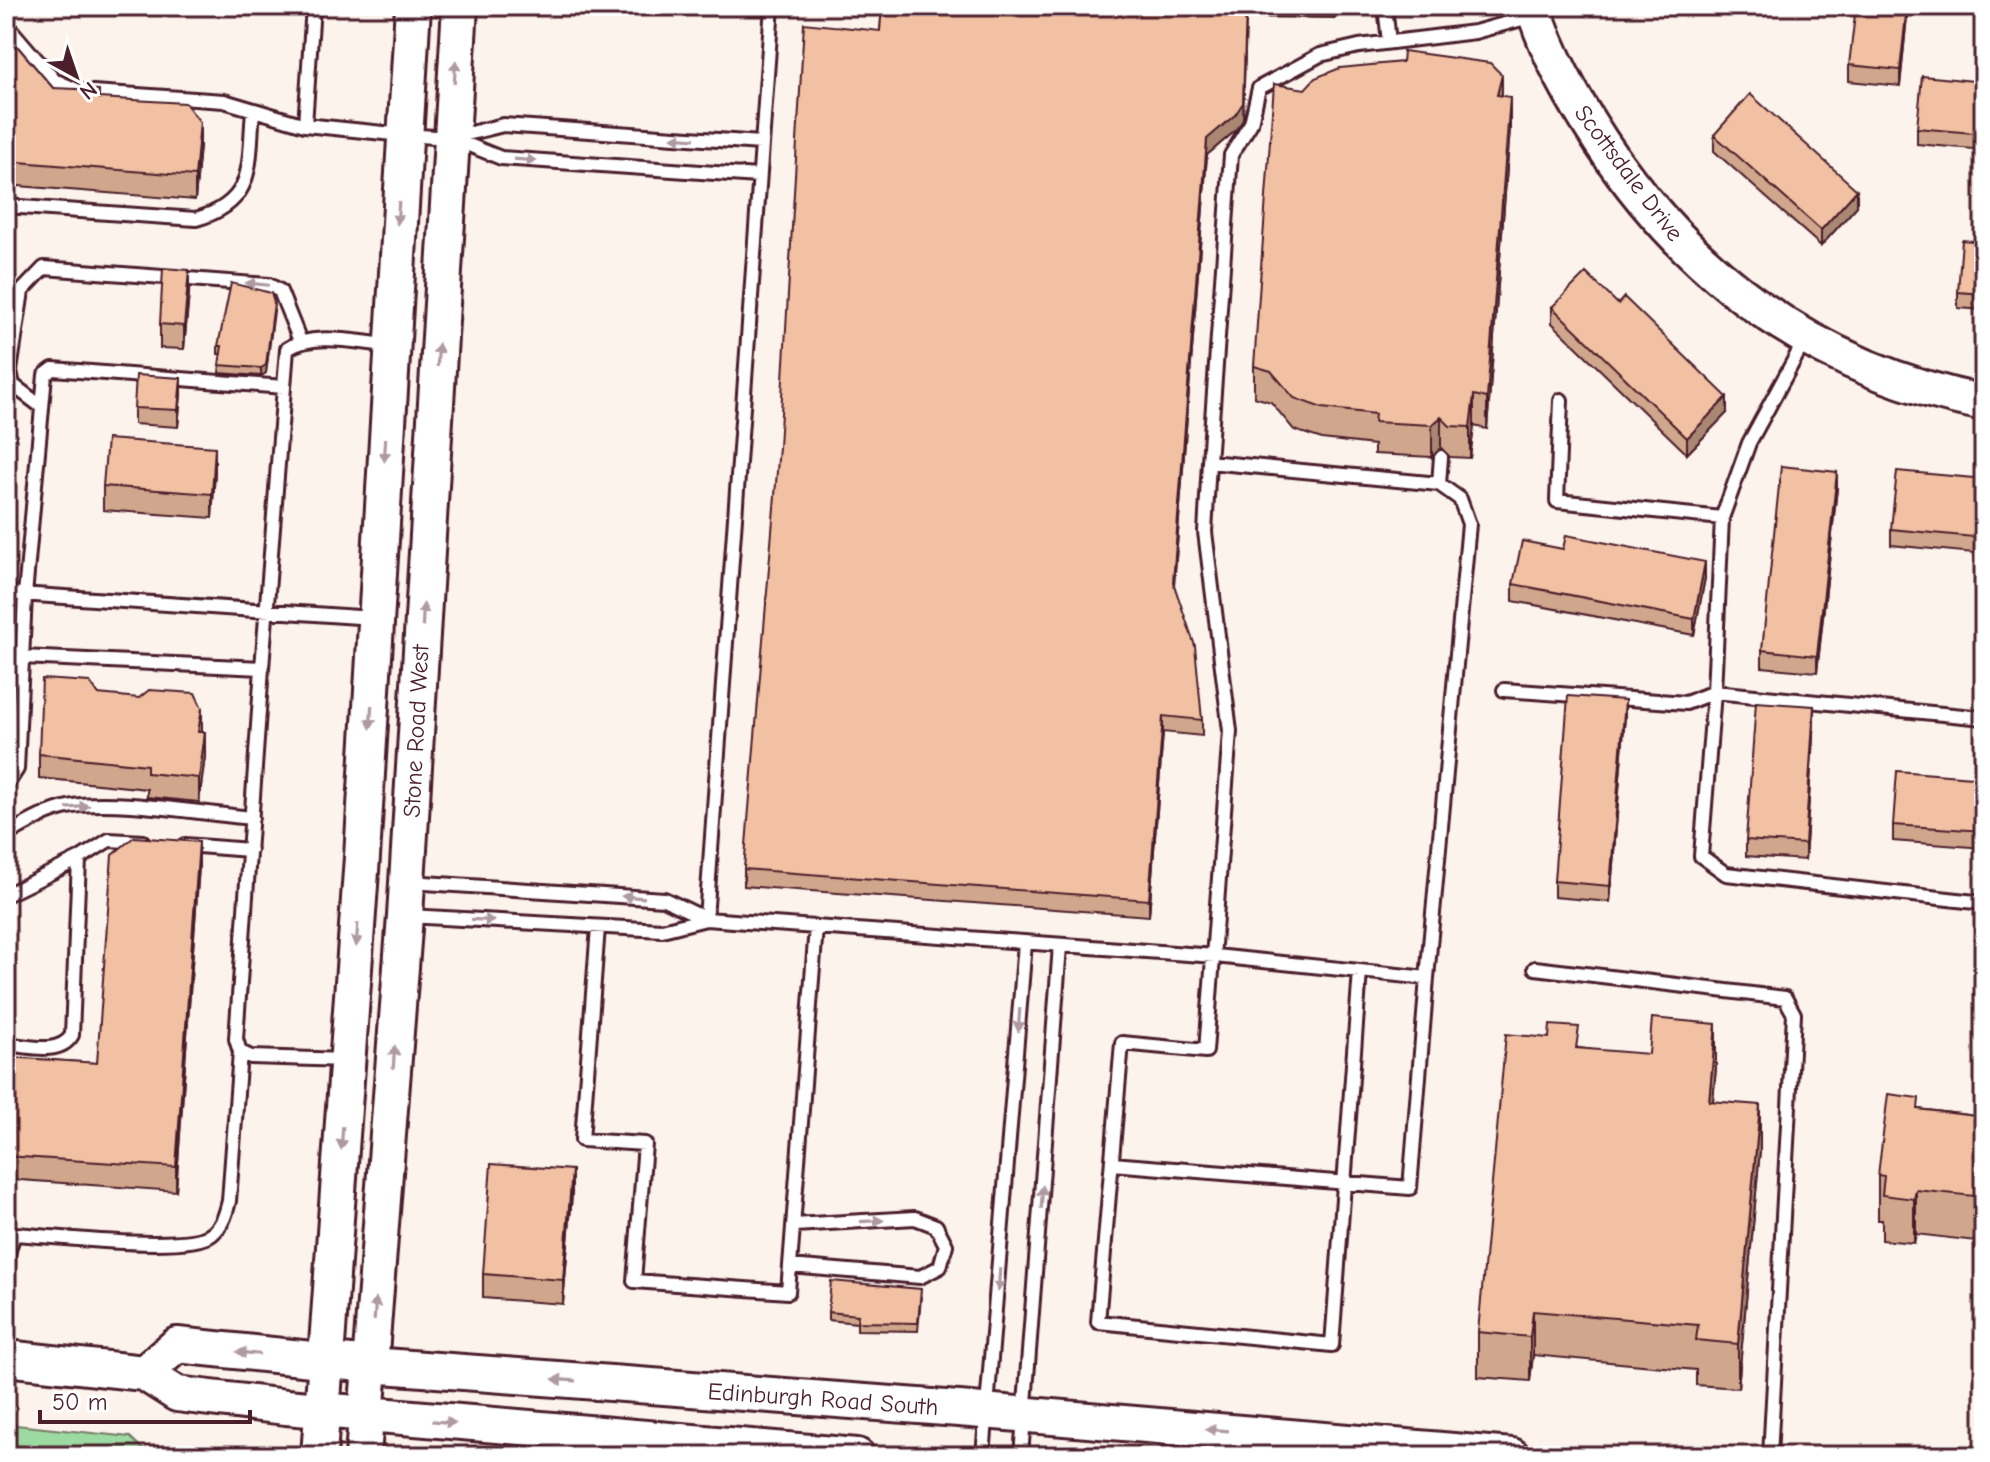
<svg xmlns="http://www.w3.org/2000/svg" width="1990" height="1462" viewBox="0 0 1990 1462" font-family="'Comic Neue',sans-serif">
	<rect width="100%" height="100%" fill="#fcf3ed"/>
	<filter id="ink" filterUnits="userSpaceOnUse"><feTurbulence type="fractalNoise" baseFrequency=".0125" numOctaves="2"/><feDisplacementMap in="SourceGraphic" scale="16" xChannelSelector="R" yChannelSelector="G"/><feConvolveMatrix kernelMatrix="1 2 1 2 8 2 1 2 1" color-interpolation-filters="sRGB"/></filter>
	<g filter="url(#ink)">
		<path fill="#9ddaa1" stroke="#747c66" stroke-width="2" d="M 6,1424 L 130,1437 L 150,1456 L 6,1456 Z"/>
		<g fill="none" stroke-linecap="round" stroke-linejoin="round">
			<g stroke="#4a1f2b" stroke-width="18">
				<path id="lane" d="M 772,6 L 706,919 L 1215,956 L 1427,978 L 1469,524 L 1460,499 L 1439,484 L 1209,462 L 1231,155 L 1251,123 L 1259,88 L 1320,55 L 1359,46 L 1475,32 L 1533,16
					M 1385,6 L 1389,42
					M 6,24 L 54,80 L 79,91 L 224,101 L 305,125 L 403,135 L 451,138 L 503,125 L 761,143
					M 305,125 L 313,6
					M 454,139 L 501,158 L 758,176
					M 6,206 L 196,219 C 257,202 248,163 253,111
					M 1806,338 L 1749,443 L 1722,518 L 1714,692 L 1701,856 L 1726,874 L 1984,903
					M 1561,400 L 1557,501 L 1722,518
					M 42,407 L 13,385 L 10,371 L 22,291 L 44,268 L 269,285 L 280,291 L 300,341
					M 1209,462 L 1205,532 L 1230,731 L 1206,1051 L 1122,1043 L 1098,1322 L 1332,1345 L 1360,971
					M 1439,484 L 1441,457
					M 6,593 L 373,618
					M 22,657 L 262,668 L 287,349 C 314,331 358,343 390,345
					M 262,668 L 236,1039 L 240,1052 L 251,1057 L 346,1060
					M 1504,690 L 1686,703 L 1714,692 L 1984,718
					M 6,786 L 17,769 L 25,595 L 45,375 L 53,369 L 284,387
					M 6,835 C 26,824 45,812 68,807 C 110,797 205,814 252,818
					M 185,845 L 250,850
					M 410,882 L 664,899 L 706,919
					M 6,895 L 79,859
					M 408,916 L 662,930 L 706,919
					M 598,927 L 582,1140 L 645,1144 L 634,1281 L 788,1292 L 816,927
					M 1535,968 L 1785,998 L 1794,1014 L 1770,1456
					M 6,1044 C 27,1046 60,1056 72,1035 L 79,859 L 109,840 L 143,842
					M 1112,1164 L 1410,1188 L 1427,978
					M 790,1266 L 920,1277 L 940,1267 L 946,1245 L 936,1226 L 915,1218 L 794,1225
					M 6,1287 L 8,1253 L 14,1234 C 50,1236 189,1253 212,1234 C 223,1225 226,1213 229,1201 L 240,1052
					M 983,1456 L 1025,943
					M 1021,1456 L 1060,946"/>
			</g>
			<g stroke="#4a1f2b" stroke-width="40">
				<path id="secondary" d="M 1533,6 C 1548,55 1573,99 1601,142 C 1693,280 1820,370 1984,403
					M 6,1358 L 144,1373 L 177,1394 L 286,1407 L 857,1456
					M 144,1373 L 177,1345 L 370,1365 L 959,1409 L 1512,1456
					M 319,1456 L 362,857 L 413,6
					M 363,1456 L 405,916 L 460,6"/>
			</g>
			<use href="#lane" stroke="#fff" stroke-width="12"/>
			<use href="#secondary" stroke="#fff" stroke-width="34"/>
		</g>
		<path fill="#d0a68c" stroke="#4a1f2b" stroke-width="2" d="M 882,6 L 1342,6 L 1342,11 L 1335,18 L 1246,17 L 1243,120 L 1235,131 L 1207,155 L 1174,585 L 1202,720 L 1202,736 L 1163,732 L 1149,916 L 744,886 L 744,869 L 880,31 Z
			M 1908,6 L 1900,86 L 1849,81 L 1849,65 Z
			M 6,33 L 53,88 L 99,98 L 200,146 L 195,200 L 6,185 Z
			M 1984,82 L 1984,150 L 1917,144 L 1917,128 Z
			M 1305,89 L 1502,96 L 1510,128 L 1487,429 L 1474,426 L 1470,458 L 1450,457 L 1441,448 L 1432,457 L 1374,454 L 1374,445 L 1322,439 L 1294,430 L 1271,402 L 1254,397 L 1254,366 Z
			M 1714,135 L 1857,206 L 1821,246 L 1714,151 Z
			M 1984,242 L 1984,310 L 1958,308 L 1958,292 Z
			M 189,293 L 184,349 L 160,348 L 160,324 Z
			M 1552,307 L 1727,413 L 1687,454 L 1552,323 Z
			M 274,311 L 266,373 L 261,376 L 219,373 L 221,354 L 218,354 L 218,346 Z
			M 181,394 L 178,427 L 134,424 L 134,408 Z
			M 215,471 L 212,518 L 103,510 L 103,486 Z
			M 1984,479 L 1984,554 L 1891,545 L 1891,529 Z
			M 1837,488 L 1817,672 L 1762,667 L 1762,650 Z
			M 1705,578 L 1694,635 L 1513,601 L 1513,584 Z
			M 98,694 L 202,732 L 205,756 L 199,802 L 147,797 L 147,789 L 39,778 L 39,754 Z
			M 1625,716 L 1610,902 L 1554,897 L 1554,881 Z
			M 1814,722 L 1805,860 L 1746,856 L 1746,840 Z
			M 1984,778 L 1984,848 L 1893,841 L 1893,825 Z
			M 199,866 L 176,1191 L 6,1179 L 6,1057 L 97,1063 Z
			M 1549,1038 L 1579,1048 L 1716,1068 L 1713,1101 L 1760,1150 L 1738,1388 L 1696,1385 L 1696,1370 L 1533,1355 L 1530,1381 L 1478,1377 L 1478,1332 Z
			M 1919,1109 L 1984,1117 L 1984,1242 L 1916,1234 L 1914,1243 L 1882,1240 L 1882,1220 L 1878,1220 L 1878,1175 Z
			M 572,1194 L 563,1304 L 483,1298 L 483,1274 Z
			M 921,1297 L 918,1331 L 857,1330 L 857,1323 L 828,1320 L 828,1312 Z"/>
		<path fill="#a98772" stroke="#4a1f2b" stroke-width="2" d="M 1246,6 L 1243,120 L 1235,131 L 1207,155 L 1173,598 L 1173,582 L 1207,139 Z
			M 1335,6 L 1342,6 L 1342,11 L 1335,18 Z
			M 1907,6 L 1908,6 L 1900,86 L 1900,70 Z
			M 1502,75 L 1502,106 L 1497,95 Z
			M 1510,97 L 1510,128 L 1487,429 L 1487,398 Z
			M 200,122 L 200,146 L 195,200 L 195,176 Z
			M 1857,190 L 1857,206 L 1821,246 L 1821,230 Z
			M 189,270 L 189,293 L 184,349 L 184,326 Z
			M 274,303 L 266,373 L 261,376 L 261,368 Z
			M 181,378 L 181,394 L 178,427 L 178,410 Z
			M 1474,395 L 1474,426 L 1470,458 L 1470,427 Z
			M 1727,397 L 1727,413 L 1687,454 L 1687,438 Z
			M 1441,417 L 1441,448 L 1432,457 L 1432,425 Z
			M 215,447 L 215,471 L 212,518 L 212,494 Z
			M 1837,472 L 1837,488 L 1817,672 L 1817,656 Z
			M 1705,562 L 1705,578 L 1694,635 L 1694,619 Z
			M 1625,700 L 1625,716 L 1610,902 L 1610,886 Z
			M 1814,706 L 1814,722 L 1805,860 L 1805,844 Z
			M 202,708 L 202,732 L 198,732 Z
			M 1163,716 L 1163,732 L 1149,916 L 1149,900 Z
			M 205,732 L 205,756 L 199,802 L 199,778 Z
			M 199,842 L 199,866 L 176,1191 L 176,1167 Z
			M 1716,1024 L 1716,1068 L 1709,1145 L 1709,1101 Z
			M 1760,1105 L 1760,1150 L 1738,1388 L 1738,1344 Z
			M 572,1170 L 572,1194 L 563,1304 L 563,1280 Z
			M 1916,1190 L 1916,1234 L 1914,1243 L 1914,1199 Z
			M 1533,1311 L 1533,1355 L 1530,1381 L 1530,1337 Z"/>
		<path fill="#f2c1a3" stroke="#4a1f2b" stroke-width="2" d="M 882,6 L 1246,6 L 1243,103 L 1235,115 L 1207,139 L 1173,582 L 1195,646 L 1202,720 L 1163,716 L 1149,900 L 744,869 L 779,447 L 804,23 L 880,31 Z
			M 1856,6 L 1907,6 L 1900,70 L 1849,65 Z
			M 6,33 L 53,88 L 99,90 L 99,98 L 185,103 L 200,122 L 195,176 L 6,161 Z
			M 1403,51 L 1490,63 L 1502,75 L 1497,95 L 1510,97 L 1487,398 L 1474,395 L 1470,427 L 1450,426 L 1441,417 L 1432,425 L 1374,422 L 1375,414 L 1322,408 L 1294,398 L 1271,371 L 1254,366 L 1274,84 L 1305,89 L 1315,78 L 1340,68 L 1402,62 Z
			M 1922,76 L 1984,82 L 1984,134 L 1917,128 Z
			M 1750,94 L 1857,190 L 1821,230 L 1714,135 Z
			M 1962,240 L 1984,242 L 1984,294 L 1958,292 Z
			M 163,268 L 189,270 L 184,326 L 160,324 Z
			M 1586,273 L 1618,304 L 1624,297 L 1727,397 L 1687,438 L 1552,307 Z
			M 231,283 L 271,293 L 274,303 L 266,365 L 261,368 L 219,365 L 222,346 L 218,346 Z
			M 136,375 L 181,378 L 178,410 L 134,408 Z
			M 107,439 L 215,447 L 212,494 L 103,486 Z
			M 1781,466 L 1837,472 L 1817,656 L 1762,650 Z
			M 1897,471 L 1984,479 L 1984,538 L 1891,529 Z
			M 1566,535 L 1705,562 L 1694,619 L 1513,584 L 1522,541 L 1563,549 Z
			M 42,679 L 90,682 L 98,694 L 139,698 L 149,690 L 195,693 L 202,708 L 198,732 L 205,732 L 199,778 L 147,773 L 147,765 L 39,754 Z
			M 1568,696 L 1625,700 L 1610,886 L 1554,881 Z
			M 1756,702 L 1814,706 L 1805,844 L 1746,840 Z
			M 1897,771 L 1984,778 L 1984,831 L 1893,825 Z
			M 134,837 L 199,842 L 176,1167 L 6,1156 L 6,1057 L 97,1063 L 112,855 Z
			M 1652,1018 L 1716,1024 L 1709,1101 L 1760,1105 L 1738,1344 L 1696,1340 L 1698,1325 L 1533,1311 L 1530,1337 L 1478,1332 L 1506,1034 L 1549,1038 L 1550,1025 L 1579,1027 L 1576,1048 L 1649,1054 Z
			M 1888,1094 L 1919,1098 L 1918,1109 L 1984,1117 L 1984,1197 L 1916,1190 L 1914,1199 L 1882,1195 L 1884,1176 L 1878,1175 Z
			M 491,1164 L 572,1170 L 563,1280 L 483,1274 Z
			M 831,1281 L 921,1289 L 918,1323 L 857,1322 L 858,1315 L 828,1312 Z
			M 432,1447 L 496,1449 L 496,1456 L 431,1456 Z"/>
		<defs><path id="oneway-solid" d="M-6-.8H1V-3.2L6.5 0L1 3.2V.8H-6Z" transform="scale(2)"/></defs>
		<g fill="#ae9aa0">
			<use href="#oneway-solid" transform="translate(455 72) rotate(-86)"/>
			<use href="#oneway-solid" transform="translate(683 138) rotate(-176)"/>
			<use href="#oneway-solid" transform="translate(525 160) rotate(4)"/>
			<use href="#oneway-solid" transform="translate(398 213) rotate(94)"/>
			<use href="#oneway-solid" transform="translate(257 284) rotate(-174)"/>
			<use href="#oneway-solid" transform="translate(438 355) rotate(-87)"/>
			<use href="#oneway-solid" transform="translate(385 450) rotate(93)"/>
			<use href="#oneway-solid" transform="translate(423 615) rotate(-87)"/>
			<use href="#oneway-solid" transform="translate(371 717) rotate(93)"/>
			<use href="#oneway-solid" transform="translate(78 807) rotate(-5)"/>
			<use href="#oneway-solid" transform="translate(633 897) rotate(-176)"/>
			<use href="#oneway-solid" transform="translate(483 920) rotate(3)"/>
			<use href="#oneway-solid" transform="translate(357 935) rotate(94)"/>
			<use href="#oneway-solid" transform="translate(1019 1020) rotate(94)"/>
			<use href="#oneway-solid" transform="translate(394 1057) rotate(-86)"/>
			<use href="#oneway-solid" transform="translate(342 1138) rotate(94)"/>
			<use href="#oneway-solid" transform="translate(1042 1197) rotate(-86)"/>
			<use href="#oneway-solid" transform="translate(872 1221) rotate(-3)"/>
			<use href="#oneway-solid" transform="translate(999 1280) rotate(94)"/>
			<use href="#oneway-solid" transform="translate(375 1309) rotate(-86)"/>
			<use href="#oneway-solid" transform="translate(248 1353) rotate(-174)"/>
			<use href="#oneway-solid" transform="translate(564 1380) rotate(-176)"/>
			<use href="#oneway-solid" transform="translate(444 1422) rotate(5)"/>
			<use href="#oneway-solid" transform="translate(1217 1430) rotate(-176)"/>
		</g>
	</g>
	<g text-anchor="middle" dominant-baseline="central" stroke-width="6" stroke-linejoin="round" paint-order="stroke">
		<g font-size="24" fill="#4a1f2b" stroke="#fff">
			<text transform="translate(1629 173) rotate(53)">Scottsdale Drive</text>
			<text transform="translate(416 731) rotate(-87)">Stone Road West</text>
			<text transform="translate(823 1399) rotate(4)">Edinburgh Road South</text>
		</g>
	</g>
	<rect width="1990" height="1462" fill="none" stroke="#fff" stroke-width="32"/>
	<rect x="16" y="16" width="1958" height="1430" fill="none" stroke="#4a1f2b" stroke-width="3" filter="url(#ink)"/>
	<g transform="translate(76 76) rotate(140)" stroke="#ffffff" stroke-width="6" paint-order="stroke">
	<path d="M0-6L14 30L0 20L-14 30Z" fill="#4a1f2b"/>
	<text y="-12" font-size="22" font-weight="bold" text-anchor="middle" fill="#4a1f2b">N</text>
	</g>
	<path d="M40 1410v12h210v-12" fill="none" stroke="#4a1f2b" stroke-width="4"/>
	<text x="52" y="1410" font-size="24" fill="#4a1f2b" stroke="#ffffff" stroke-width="6" paint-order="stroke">50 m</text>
</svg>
